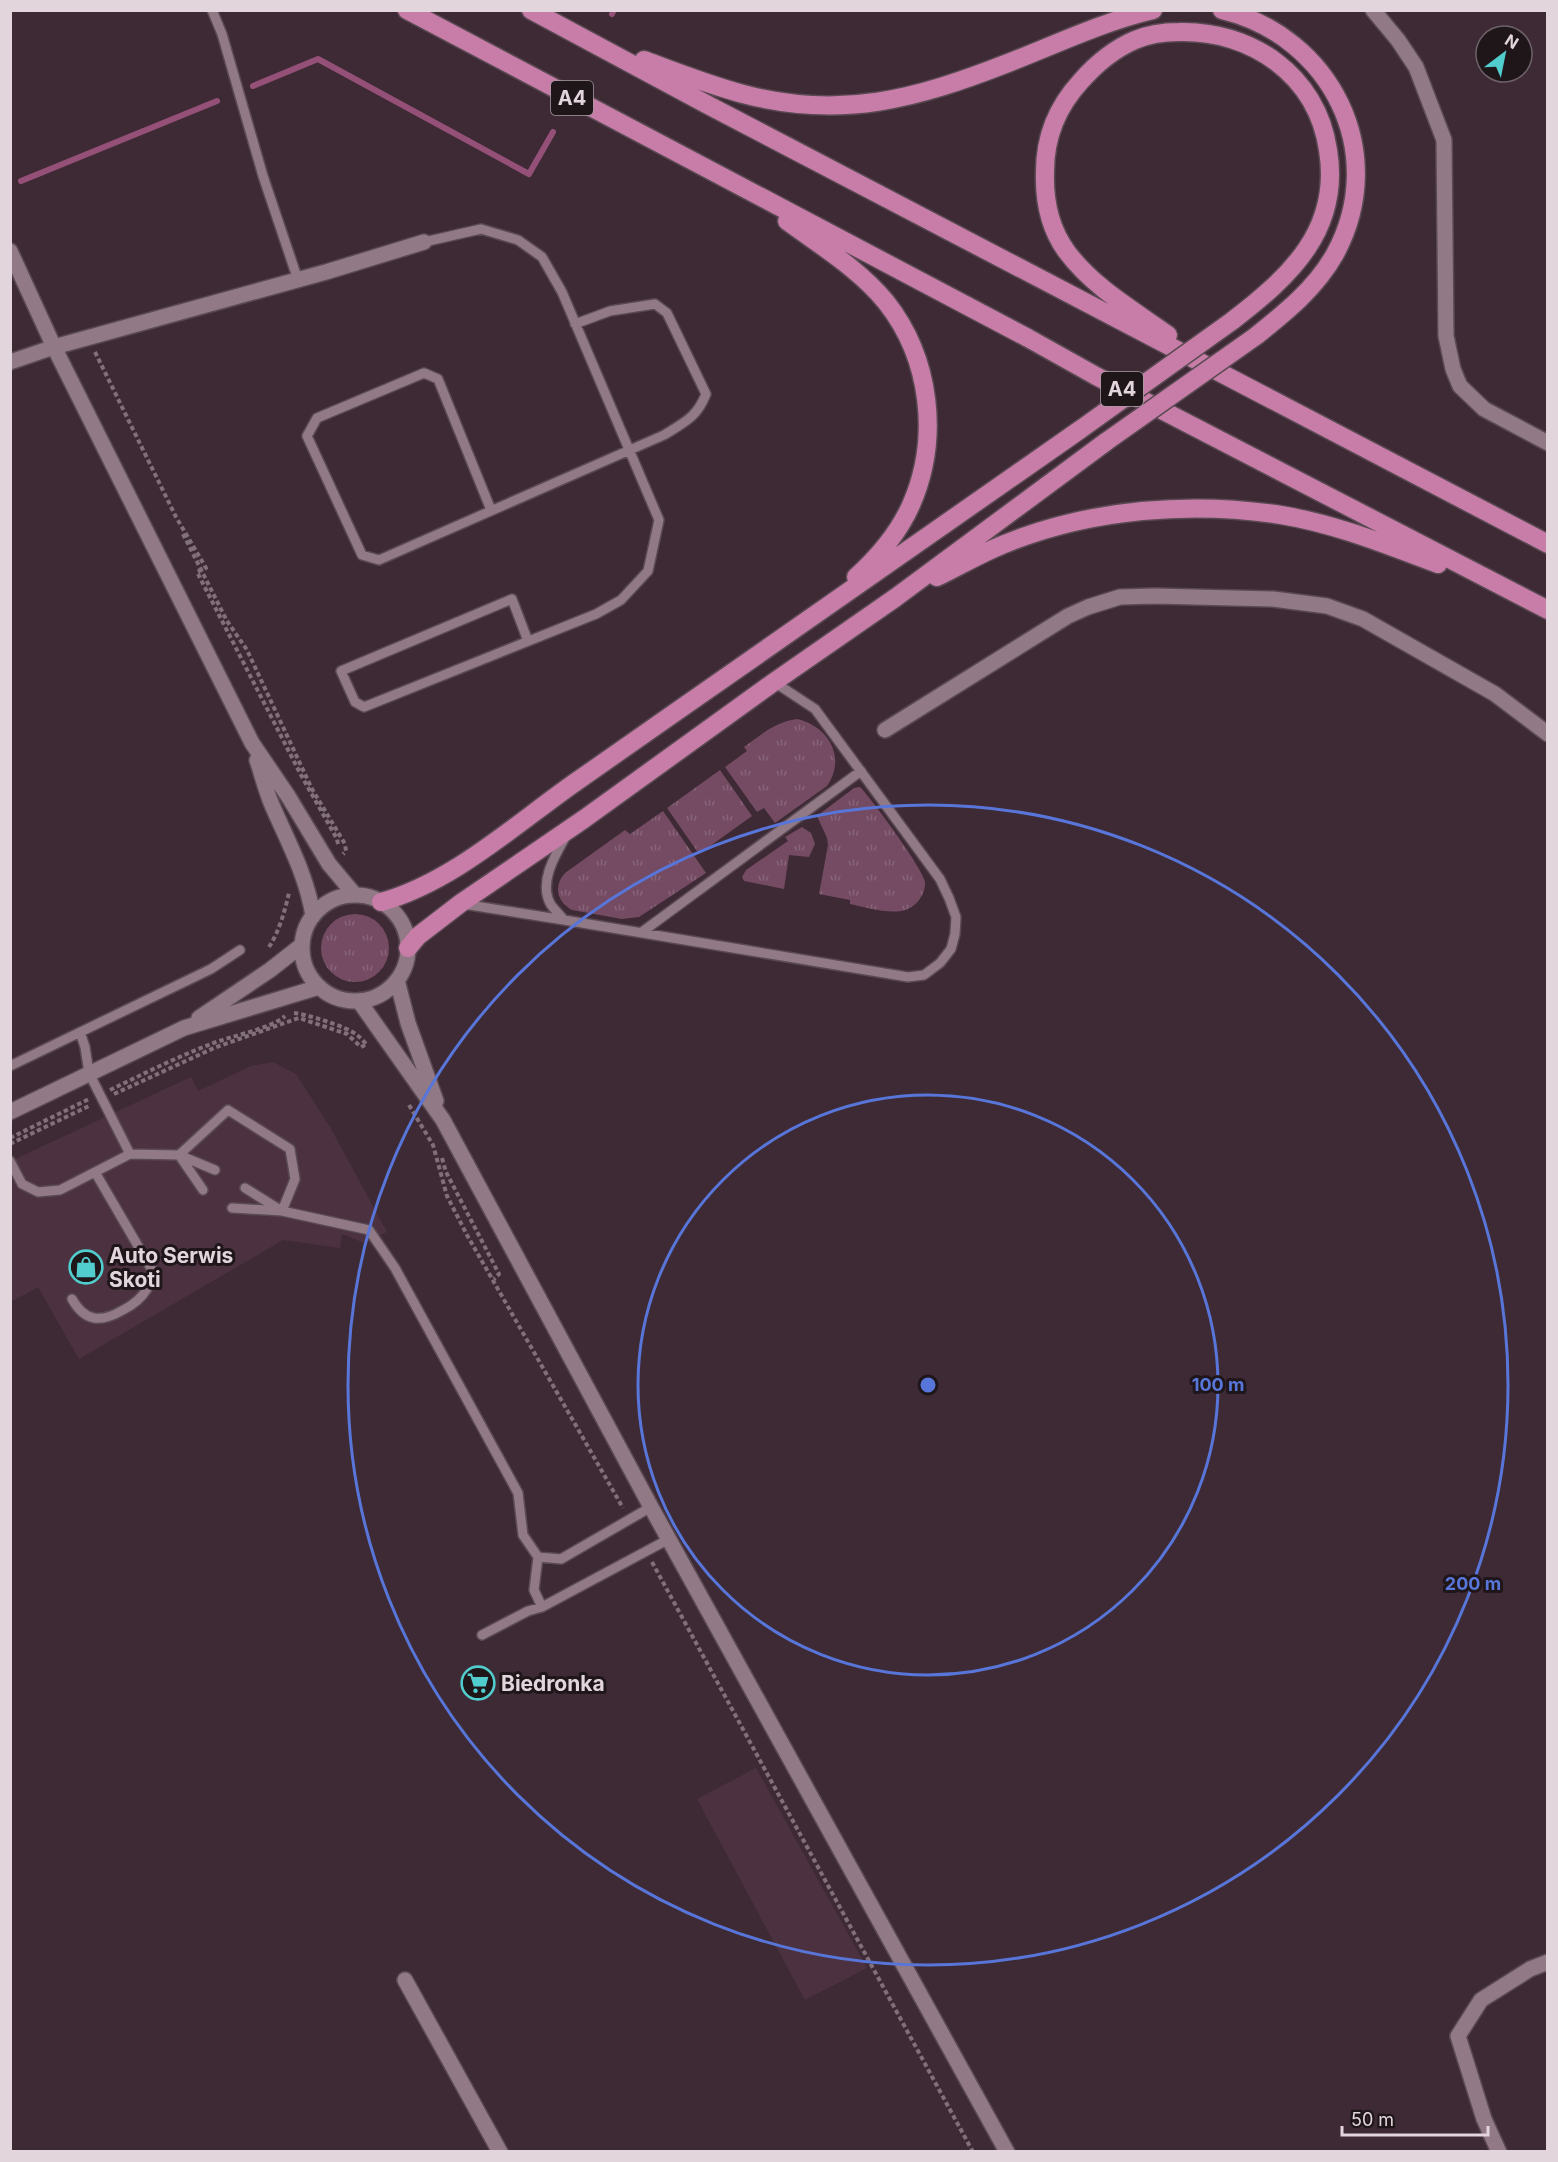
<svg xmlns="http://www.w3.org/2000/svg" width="1558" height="2162" viewBox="0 0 1558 2162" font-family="Inter,sans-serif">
	<defs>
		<pattern id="grass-tufts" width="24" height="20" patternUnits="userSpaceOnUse" patternTransform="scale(1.5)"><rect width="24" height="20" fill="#744b62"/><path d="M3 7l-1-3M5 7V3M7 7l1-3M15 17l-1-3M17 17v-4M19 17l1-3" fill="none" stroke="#886478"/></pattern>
	</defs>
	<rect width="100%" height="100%" fill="#3e2a35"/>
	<path fill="#4c3240" d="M 273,1062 L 296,1074 L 330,1127 L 387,1232 L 364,1243 L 342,1234 L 340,1248 L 283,1240 L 79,1359 L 38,1287 L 11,1302 L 11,1161 L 191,1077 L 198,1091 L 251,1066 Z
		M 756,1768 L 867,1968 L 805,2000 L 697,1799 Z"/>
	<path fill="url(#grass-tufts)" d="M 797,719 C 828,726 847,757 827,786 L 775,823 L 764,808 L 757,812 L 725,767 L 747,751 L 744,747 C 762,734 775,722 797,719 Z
		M 720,770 L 752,816 L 699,854 L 667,808 Z
		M 860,787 C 871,798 924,870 925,882 C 926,894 916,907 905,910 C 889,915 866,907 850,904 L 850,900 L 819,894 L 828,845 L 827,838 L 817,816 L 854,788 Z
		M 663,811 L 706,873 L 639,917 L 622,919 L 572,910 C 557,902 553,886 565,873 L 625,830 L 630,834 Z
		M 802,827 L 811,833 L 815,844 L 809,857 L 789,855 L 784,889 L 744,881 L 742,877 L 746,870 L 788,841 L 785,837 Z
		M321 948a34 34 0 1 1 68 0a34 34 0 1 1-68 0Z"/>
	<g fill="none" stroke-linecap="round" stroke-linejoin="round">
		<path stroke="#955078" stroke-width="6" d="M 612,14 L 614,10
			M 253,86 L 318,59 L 529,174 L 553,132
			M 21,181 L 217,101"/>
		<g stroke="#594952" stroke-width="12">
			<path id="lane" d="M 212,10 L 222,34 L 263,176 L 298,280
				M 424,242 L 481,229 L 518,240 L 542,257 L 562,292 L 659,520 L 648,571 L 621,600 L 596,614 L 364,707 L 355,702 L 341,671 L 512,599 L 528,641
				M 491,510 L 438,379 L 424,373 L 317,418 L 307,436 L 362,555 L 379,560 L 664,435 C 685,422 697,417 706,394 L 667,313 L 655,304 L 610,311 L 575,324
				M 463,904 L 564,920 C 560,915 555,910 551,905 C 538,883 555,855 566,836
				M 564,920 L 908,977 L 924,975 L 940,963 L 951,949 L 955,934 L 956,917 L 949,898 L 940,879 L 815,709 L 774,682
				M 642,932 L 861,771
				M 80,1032 L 85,1047 L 89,1073 L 130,1154 L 179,1155 L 203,1190
				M 10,1066 L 211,969 L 240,950
				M 10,1161 L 22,1184 L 38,1192 L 60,1190 L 130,1154
				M 215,1170 L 179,1155 L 228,1110 L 290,1149 L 295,1179 L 282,1211 L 245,1188
				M 232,1208 L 282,1211 L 369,1230 L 395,1268 L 518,1493 L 523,1535 L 538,1557 L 561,1559 L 651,1507
				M 72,1299 C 85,1322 101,1323 123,1310 C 133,1305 141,1299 147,1289 C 150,1284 150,1276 152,1270 L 95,1172
				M 538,1557 L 534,1590 L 542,1607
				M 482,1635 L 528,1611 L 542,1607 L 669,1539"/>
		</g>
		<g stroke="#594952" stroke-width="18">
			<path id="street" d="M 1373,10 L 1398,40 L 1416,67 L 1444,140 L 1446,336 L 1453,369 L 1460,386 L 1484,409 L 1548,443
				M 10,362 L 54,347 L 326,272 L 424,242
				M 885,730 L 1068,616 L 1088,607 L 1120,597 L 1155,596 L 1273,599 L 1327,606 L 1363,619 L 1495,694 L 1548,734
				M 405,1980 L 500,2152
				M 1499,2152 L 1484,2119 L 1458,2036 L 1481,2000 L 1530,1969 L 1548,1962"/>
		</g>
		<g stroke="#594952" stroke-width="18">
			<path id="secondary" d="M 10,251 L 54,347 L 252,743 L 288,796 L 329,864 L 355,895
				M 257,760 C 262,775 266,791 272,805 C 288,842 307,876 313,916
				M302 948a53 53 0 1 1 106 0a53 53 0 1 1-106 0Z
				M 397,980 L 408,1023 L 436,1101
				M 359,1001 L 443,1120 L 651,1507 L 1007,2152
				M 199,1018 L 270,970 L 302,945
				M 10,1112 L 184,1028 L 319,987"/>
		</g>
		<g stroke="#594952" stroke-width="21">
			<path id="highway" d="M 407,10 L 1028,338 L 1096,376 L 1548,610
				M 531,10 L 708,105 L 1548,544
				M 1222,10 C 1331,36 1390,153 1335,254 C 1316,288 1286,312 1256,336
				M 644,60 C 676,72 709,85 743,94 C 841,120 916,99 1008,63 C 1057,44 1102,22 1153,10
				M 787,221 C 821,246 859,269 886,302 C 931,359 940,439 911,505 C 899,532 878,557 856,577
				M 1168,335 C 1133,310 1093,287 1067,252 C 1050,229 1044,199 1045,171 C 1045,137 1058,106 1081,81 C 1096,64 1114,49 1135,40 C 1149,34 1164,32 1179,32 C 1251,30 1317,75 1328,150 C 1341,229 1291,276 1232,321
				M 937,577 C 960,566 983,552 1007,543 C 1091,509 1192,501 1281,515 C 1336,524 1387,545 1438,564
				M 381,902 C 454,882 519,821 580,779 C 747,662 915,546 1081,429
				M 408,948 L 418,936 L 461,903 L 584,819 L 774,682 L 895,598 L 1107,441"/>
		</g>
		<path stroke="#816f79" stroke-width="4" stroke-dasharray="4.5 3" stroke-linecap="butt" d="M 95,352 L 176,517 L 206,568 L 197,572 L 301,775 L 337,839 L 338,844
			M 183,534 L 227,621 L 247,650 L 312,789 L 345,844 L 346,851 L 343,854
			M 269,947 C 279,932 285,910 289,893
			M 294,1013 C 306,1014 348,1027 357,1035 C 361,1038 364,1042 367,1045
			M 110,1090 C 143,1074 177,1057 211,1044 C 230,1036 271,1029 285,1016
			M 114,1094 L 214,1048 L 299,1018 L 347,1034 L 361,1047 L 367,1044
			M 409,1105 L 433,1145 L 447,1196 L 467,1235 L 623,1508
			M 10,1138 L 89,1099
			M 10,1144 L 91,1105
			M 442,1158 L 446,1172 L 499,1274 L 494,1279
			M 652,1562 L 973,2152"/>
		<use href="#lane" stroke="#917986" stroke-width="9"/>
		<use href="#street" stroke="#917986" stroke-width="15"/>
		<use href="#secondary" stroke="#917986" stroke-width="15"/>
		<use href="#highway" stroke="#c77da7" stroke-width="18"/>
		<g stroke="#594952" stroke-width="21" stroke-linecap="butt">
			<path id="highway-bridge" d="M 1081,429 L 1232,321
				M 1107,441 L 1256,336"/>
		</g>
		<use href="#highway-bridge" stroke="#c77da7" stroke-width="18"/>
	</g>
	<g fill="none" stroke="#5876d9" stroke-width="3">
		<circle cx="928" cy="1385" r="290"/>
		<circle cx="928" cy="1385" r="580"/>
	</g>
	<defs>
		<g id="shop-ring" transform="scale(1.725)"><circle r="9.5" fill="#1f161a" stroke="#52cdcd" stroke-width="1.5"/><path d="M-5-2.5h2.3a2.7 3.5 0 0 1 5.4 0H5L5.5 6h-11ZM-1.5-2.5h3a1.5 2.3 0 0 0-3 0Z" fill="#52cdcd"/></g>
		<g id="supermarket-ring" transform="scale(1.725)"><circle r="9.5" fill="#1f161a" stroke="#52cdcd" stroke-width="1.5"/><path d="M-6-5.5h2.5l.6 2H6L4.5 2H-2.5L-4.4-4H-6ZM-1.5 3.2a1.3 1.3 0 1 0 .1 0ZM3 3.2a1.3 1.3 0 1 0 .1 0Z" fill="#52cdcd"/></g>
	</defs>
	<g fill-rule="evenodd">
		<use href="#shop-ring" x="86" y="1267"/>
		<use href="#supermarket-ring" x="478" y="1683"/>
	</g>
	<g text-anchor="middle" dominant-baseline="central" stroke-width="6" stroke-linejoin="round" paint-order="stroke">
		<g fill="#1f161a" stroke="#a89ca2" stroke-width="1.5">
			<rect x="551" y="81" width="42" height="34" rx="4.5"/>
			<rect x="1101" y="372" width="42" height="34" rx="4.5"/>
		</g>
		<g font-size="20" font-weight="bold" fill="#e3d5dc">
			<text x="572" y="98">A4</text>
			<text x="1122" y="389">A4</text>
		</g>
		<g font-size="21" font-weight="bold" fill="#e3d5dc" stroke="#1f161a" text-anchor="start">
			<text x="109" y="1255">Auto Serwis<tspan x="109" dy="24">Skoti</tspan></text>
			<text x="501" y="1683">Biedronka</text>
		</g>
	</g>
	<circle cx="928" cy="1385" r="9" fill="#5876d9" stroke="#1f161a" stroke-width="3"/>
	<g font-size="18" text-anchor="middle" font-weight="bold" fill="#5876d9" stroke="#1f161a" stroke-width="6" stroke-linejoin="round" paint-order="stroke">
		<text x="1218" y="1391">100 m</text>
		<text x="1473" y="1590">200 m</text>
	</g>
	<rect width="1558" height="2162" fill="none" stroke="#e3d5dc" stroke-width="24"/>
	<g transform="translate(1504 54) rotate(32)"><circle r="28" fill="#1f161a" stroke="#6d6268" stroke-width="1.5"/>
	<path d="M0-4.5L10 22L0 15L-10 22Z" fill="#52cdcd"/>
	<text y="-9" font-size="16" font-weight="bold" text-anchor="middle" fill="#e3d5dc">N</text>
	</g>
	<path d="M1342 2126v9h146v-9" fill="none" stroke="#e3d5dc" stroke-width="3"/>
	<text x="1351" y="2126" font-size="18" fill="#e3d5dc" stroke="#1f161a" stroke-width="4.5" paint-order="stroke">50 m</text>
</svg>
